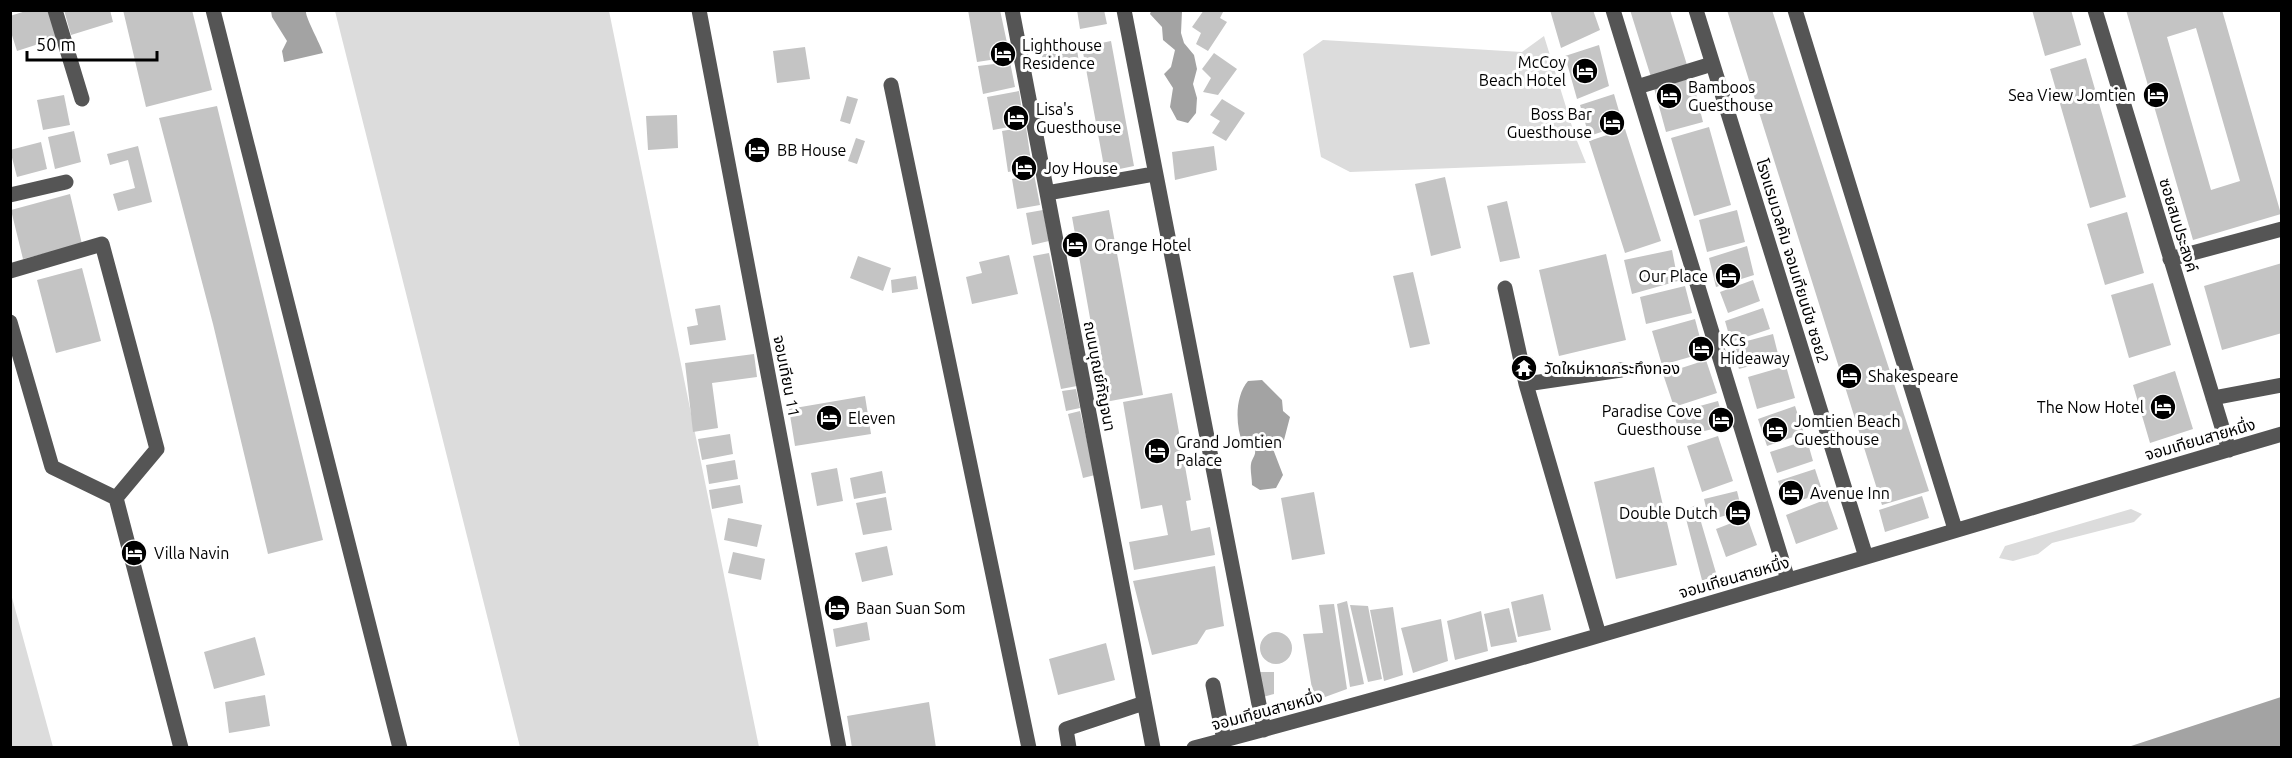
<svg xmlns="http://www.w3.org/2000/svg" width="2292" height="758" viewBox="0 0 2292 758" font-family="Ubuntu,'Noto Sans Thai',sans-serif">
	<rect width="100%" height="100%" fill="#fff"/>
	<path fill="#dcdcdc" d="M 335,11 L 609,11 L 759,747 L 520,747 Z
		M 1544,36 L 1575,136 L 1586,163 L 1350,172 L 1321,157 L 1303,54 L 1323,40 L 1522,52 Z
		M 2131,509 L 2142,514 L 2134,522 L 2052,543 L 2038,554 L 2013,561 L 1999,558 L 2005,546 Z
		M 11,594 L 53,747 L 11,747 Z"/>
	<path fill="#a3a3a3" d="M 271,11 L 306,11 C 305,17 320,43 323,53 L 284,62 L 282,51 L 287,41 L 272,17 Z
		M 1151,11 L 1182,11 L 1181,33 L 1184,43 L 1194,55 L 1197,69 L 1193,84 L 1197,98 L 1196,113 L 1188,123 L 1177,120 L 1170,107 L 1173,88 L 1164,74 L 1171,67 L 1175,50 L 1163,40 L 1162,27 L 1150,14 Z
		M 1262,380 L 1282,400 L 1283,411 L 1290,417 L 1284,440 L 1276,444 L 1273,449 L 1283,475 L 1276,488 L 1260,490 L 1252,485 C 1252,478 1250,470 1251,464 C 1252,458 1256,456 1255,450 L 1243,444 C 1235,425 1235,396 1248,381 Z
		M 2281,697 L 2281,747 L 2128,747 Z"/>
	<path fill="#c4c4c4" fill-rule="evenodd" d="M 29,10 L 48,10 L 57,38 L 17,51 L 10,29 L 10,16 Z
		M 64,10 L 110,10 L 113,22 L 71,35 Z
		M 123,10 L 192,10 L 212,90 L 146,107 Z
		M 968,10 L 1000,10 L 1010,57 L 977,62 Z
		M 1077,10 L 1104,10 L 1107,24 L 1080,29 Z
		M 1204,10 L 1224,10 L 1220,18 L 1227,22 L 1208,51 L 1196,44 L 1201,33 L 1192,27 Z
		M 1550,10 L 1593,10 L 1600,30 L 1561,48 Z
		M 1630,10 L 1670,10 L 1687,65 L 1651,77 Z
		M 1727,10 L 1772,10 L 1929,491 L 1882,505 Z
		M 2032,10 L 2071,10 L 2081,45 L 2045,56 Z
		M 2126,10 L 2222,10 L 2281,214 L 2193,240 ZM 2196,28 L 2240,181 L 2211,190 L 2167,37 Z
		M 1111,41 L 1134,166 L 1105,172 L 1082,47 Z
		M 1076,42 L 1079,63 L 1044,69 L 1041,48 Z
		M 1599,45 L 1609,86 L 1577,99 L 1565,56 Z
		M 805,47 L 810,79 L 777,83 L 773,51 Z
		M 1214,53 L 1237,69 L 1218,95 L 1203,92 L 1211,78 L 1202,69 Z
		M 2086,58 L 2126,197 L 2090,208 L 2050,69 Z
		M 1010,62 L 1015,87 L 983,94 L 978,66 Z
		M 1692,78 L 1703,122 L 1666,132 L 1654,88 Z
		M 1019,91 L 1024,124 L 993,130 L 987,97 Z
		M 1614,94 L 1623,125 L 1589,136 L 1580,105 Z
		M 64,95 L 70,125 L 43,130 L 37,100 Z
		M 847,96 L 858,99 L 850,124 L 840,121 Z
		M 1222,99 L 1245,113 L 1226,141 L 1212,133 L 1220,121 L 1210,115 Z
		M 217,106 L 323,540 L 268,554 L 213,324 L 159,118 Z
		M 677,115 L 678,148 L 648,150 L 646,116 Z
		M 1026,127 L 1032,168 L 1008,172 L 1002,131 Z
		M 1709,127 L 1731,205 L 1694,216 L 1671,138 Z
		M 1625,129 L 1661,241 L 1625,253 L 1589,141 Z
		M 74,131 L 81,162 L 55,169 L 48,137 Z
		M 856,138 L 865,141 L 857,164 L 848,161 Z
		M 41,142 L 47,169 L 17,177 L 10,150 Z
		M 138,146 L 152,202 L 118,211 L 113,194 L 135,188 L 128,160 L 110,165 L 107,154 Z
		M 1214,146 L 1217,170 L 1175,180 L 1172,152 Z
		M 1034,174 L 1040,205 L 1017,209 L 1012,179 Z
		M 1445,177 L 1461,248 L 1431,256 L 1415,184 Z
		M 70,194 L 82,244 L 23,259 L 11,210 Z
		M 1507,201 L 1520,258 L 1500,262 L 1487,206 Z
		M 1043,210 L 1049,241 L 1032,245 L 1026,213 Z
		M 1109,210 L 1143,395 L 1105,402 L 1072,217 Z
		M 1737,210 L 1745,242 L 1707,252 L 1699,220 Z
		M 2127,212 L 2144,273 L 2105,285 L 2087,224 Z
		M 1747,246 L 1754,275 L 1716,287 L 1709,258 Z
		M 1672,250 L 1678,281 L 1632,294 L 1624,260 Z
		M 1049,253 L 1077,386 L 1061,389 L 1033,256 Z
		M 1606,254 L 1626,340 L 1559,356 L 1539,270 Z
		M 1009,255 L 1018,294 L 972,304 L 966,277 L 982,273 L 979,262 Z
		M 858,256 L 891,268 L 883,291 L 850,278 Z
		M 2282,263 L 2282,333 L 2222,350 L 2204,286 Z
		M 82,268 L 101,341 L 56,353 L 37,280 Z
		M 1413,272 L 1430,344 L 1410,348 L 1393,276 Z
		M 916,276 L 918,289 L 892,293 L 891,280 Z
		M 1753,280 L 1760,301 L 1728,313 L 1720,292 Z
		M 2153,283 L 2171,345 L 2129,358 L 2111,295 Z
		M 1685,286 L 1692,313 L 1646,324 L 1640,297 Z
		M 720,305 L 726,340 L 690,345 L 687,327 L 698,325 L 695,309 Z
		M 1763,308 L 1770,329 L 1731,342 L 1725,321 Z
		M 1695,319 L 1704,353 L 1662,365 L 1652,331 Z
		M 1773,334 L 1779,358 L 1739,369 L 1732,345 Z
		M 754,354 L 757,377 L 712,383 L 718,428 L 693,432 L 685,363 Z
		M 1706,360 L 1717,393 L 1674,407 L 1663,374 Z
		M 1786,366 L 1795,398 L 1757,409 L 1748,377 Z
		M 2175,371 L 2193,429 L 2150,443 L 2133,385 Z
		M 1076,389 L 1080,408 L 1066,411 L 1062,391 Z
		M 1172,393 L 1191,500 L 1186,501 L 1191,531 L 1210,527 L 1215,555 L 1134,570 L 1129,542 L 1168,535 L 1162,505 L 1141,509 L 1123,402 Z
		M 865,396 L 871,434 L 795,446 L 789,409 Z
		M 1718,401 L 1725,426 L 1680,437 L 1674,413 Z
		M 1795,406 L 1804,433 L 1767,446 L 1758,419 Z
		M 1080,411 L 1095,475 L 1083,478 L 1068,414 Z
		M 730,434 L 733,454 L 702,460 L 698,439 Z
		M 1718,436 L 1733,481 L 1702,492 L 1687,446 Z
		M 1807,440 L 1813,461 L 1777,473 L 1770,452 Z
		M 735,460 L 738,479 L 709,484 L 706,465 Z
		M 1654,467 L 1677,565 L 1616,579 L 1594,482 Z
		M 837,468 L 843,501 L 817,506 L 811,473 Z
		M 1815,469 L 1823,493 L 1786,505 L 1778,481 Z
		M 882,471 L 886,493 L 854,499 L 850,478 Z
		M 740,485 L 743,503 L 712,509 L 709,490 Z
		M 1737,491 L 1742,511 L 1709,520 L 1704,499 Z
		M 1314,492 L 1325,554 L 1292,560 L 1281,498 Z
		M 1922,496 L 1929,518 L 1885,532 L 1879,510 Z
		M 886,497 L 892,530 L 863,535 L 856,503 Z
		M 1827,499 L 1838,529 L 1796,544 L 1786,515 Z
		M 1696,505 L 1719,583 L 1704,588 L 1684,511 Z
		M 1747,517 L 1757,545 L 1726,557 L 1716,529 Z
		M 728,518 L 762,525 L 757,547 L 724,540 Z
		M 887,546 L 893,575 L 862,582 L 855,553 Z
		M 733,552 L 765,559 L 761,580 L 728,573 Z
		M 1215,566 L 1224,626 L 1206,630 L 1197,644 L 1152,655 L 1133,581 Z
		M 1543,594 L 1551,630 L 1518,637 L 1511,602 Z
		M 1347,601 L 1364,684 L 1350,687 L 1337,604 Z
		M 1334,604 L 1347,689 L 1314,701 L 1303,634 L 1323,633 L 1319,605 Z
		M 1350,605 L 1368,606 L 1382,679 L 1368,682 Z
		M 1393,607 L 1403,675 L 1384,681 L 1370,610 Z
		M 1509,608 L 1517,642 L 1491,647 L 1484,614 Z
		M 1481,611 L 1488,651 L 1455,660 L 1447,621 Z
		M 1441,619 L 1448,661 L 1413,673 L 1401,628 Z
		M 867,622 L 870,640 L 836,647 L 833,629 Z
		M1260 648a16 16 0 1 1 32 0a16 16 0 1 1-32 0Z
		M 255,637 L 265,675 L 214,689 L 204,652 Z
		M 1106,643 L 1115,680 L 1058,695 L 1049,659 Z
		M 1259,672 L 1274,672 L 1274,694 L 1263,697 Z
		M 265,695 L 270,726 L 229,733 L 225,702 Z
		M 929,702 L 936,748 L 852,748 L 847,716 Z"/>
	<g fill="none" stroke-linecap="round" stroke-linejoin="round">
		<path stroke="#555" stroke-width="15" d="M 55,10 L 82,99
			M 213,10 L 400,748
			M 699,10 L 839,748
			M 1012,10 L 1153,748
			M 1124,10 L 1264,730
			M 1613,10 L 1788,580
			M 1696,10 L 1866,557
			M 1795,10 L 1955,529
			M 2095,10 L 2229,450
			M 891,85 L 1029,748
			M 1637,87 L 1712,64
			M 1047,193 L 1154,174
			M 10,195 L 66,182
			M 2170,259 L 2282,229
			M 10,271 L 102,244 L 157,449 L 116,498
			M 1505,288 L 1526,384 L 1599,635
			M 10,322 L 52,467 L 116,498 L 181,748
			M 1526,384 L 1621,370
			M 2213,398 L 2282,385
			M 1213,685 L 1224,740
			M 1069,748 L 1066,729 L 1144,703
			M 1194,748 C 1559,652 1919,540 2282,434"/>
	</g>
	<defs>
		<g id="hotel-disc" transform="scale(1.35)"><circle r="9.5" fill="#000" stroke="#fff"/><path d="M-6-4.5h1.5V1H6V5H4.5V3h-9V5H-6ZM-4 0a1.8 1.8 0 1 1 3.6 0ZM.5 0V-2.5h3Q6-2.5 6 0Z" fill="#fff"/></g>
		<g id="temple-disc" transform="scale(1.35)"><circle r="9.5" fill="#000" stroke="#fff"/><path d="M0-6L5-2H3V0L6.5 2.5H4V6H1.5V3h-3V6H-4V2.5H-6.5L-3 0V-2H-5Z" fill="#fff"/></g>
	</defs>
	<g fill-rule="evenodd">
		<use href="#hotel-disc" x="1003" y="54"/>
		<use href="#hotel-disc" x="1585" y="71"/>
		<use href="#hotel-disc" x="2156" y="95"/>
		<use href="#hotel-disc" x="1669" y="96"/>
		<use href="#hotel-disc" x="1016" y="118"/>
		<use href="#hotel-disc" x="1612" y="123"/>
		<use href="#hotel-disc" x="757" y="150"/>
		<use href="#hotel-disc" x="1024" y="168"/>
		<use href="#hotel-disc" x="1075" y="245"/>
		<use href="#hotel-disc" x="1728" y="276"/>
		<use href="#hotel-disc" x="1701" y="349"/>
		<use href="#temple-disc" x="1524" y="368"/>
		<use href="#hotel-disc" x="1849" y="376"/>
		<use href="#hotel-disc" x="2163" y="407"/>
		<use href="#hotel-disc" x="829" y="418"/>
		<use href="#hotel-disc" x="1721" y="420"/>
		<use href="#hotel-disc" x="1775" y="430"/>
		<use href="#hotel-disc" x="1157" y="451"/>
		<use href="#hotel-disc" x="1791" y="493"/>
		<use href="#hotel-disc" x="1738" y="513"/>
		<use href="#hotel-disc" x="134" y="553"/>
		<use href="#hotel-disc" x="837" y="608"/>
	</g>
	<g text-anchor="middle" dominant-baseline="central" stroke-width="6" stroke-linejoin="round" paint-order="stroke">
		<g font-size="16" fill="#000" stroke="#fff" text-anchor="start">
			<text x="1022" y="45">Lighthouse<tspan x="1022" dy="18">Residence</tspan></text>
			<text x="1566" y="62" text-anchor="end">McCoy<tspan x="1566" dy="18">Beach Hotel</tspan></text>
			<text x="1688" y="87">Bamboos<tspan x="1688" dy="18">Guesthouse</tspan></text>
			<text x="2136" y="95" text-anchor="end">Sea View Jomtien</text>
			<text x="1036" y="109">Lisa's<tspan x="1036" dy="18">Guesthouse</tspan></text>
			<text x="1592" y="114" text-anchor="end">Boss Bar<tspan x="1592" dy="18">Guesthouse</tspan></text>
			<text x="777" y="150">BB House</text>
			<text x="1044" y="168">Joy House</text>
			<text x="1094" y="245">Orange Hotel</text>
			<text x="1708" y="276" text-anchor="end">Our Place</text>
			<text x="1720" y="340">KCs<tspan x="1720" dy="18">Hideaway</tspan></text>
			<text x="1544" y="368">วัดใหม่หาดกระทึงทอง</text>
			<text x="1868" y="376">Shakespeare</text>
			<text x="2144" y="407" text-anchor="end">The Now Hotel</text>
			<text x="1702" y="411" text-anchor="end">Paradise Cove<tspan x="1702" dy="18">Guesthouse</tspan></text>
			<text x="848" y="418">Eleven</text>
			<text x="1794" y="421">Jomtien Beach<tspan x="1794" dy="18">Guesthouse</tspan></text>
			<text x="1176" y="442">Grand Jomtien<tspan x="1176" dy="18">Palace</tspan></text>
			<text x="1810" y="493">Avenue Inn</text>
			<text x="1718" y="513" text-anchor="end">Double Dutch</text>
			<text x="154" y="553">Villa Navin</text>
			<text x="856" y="608">Baan Suan Som</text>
		</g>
		<g font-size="16" fill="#000" stroke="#fff">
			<text transform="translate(2179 225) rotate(73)">ซอยสมประสงค์</text>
			<text transform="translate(1793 261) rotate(73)">โรงแรมเวลคัม จอมเทียนบีช ซอย2</text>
			<text transform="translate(787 376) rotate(79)">จอมเทียน 11</text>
			<text transform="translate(1100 376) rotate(79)">ถนนบุณย์กัญจนา</text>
			<text transform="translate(2200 439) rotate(-16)">จอมเทียนสายหนึ่ง</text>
			<text transform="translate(1734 577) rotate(-16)">จอมเทียนสายหนึ่ง</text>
			<text transform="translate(1267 710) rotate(-15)">จอมเทียนสายหนึ่ง</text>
		</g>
	</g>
	<rect width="2292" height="758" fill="none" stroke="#000000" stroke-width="24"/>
	<path d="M27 51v9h130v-9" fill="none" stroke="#000000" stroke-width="3"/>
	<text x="36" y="51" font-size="18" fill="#000000" stroke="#ffffff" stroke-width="4.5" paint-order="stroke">50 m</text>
</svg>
